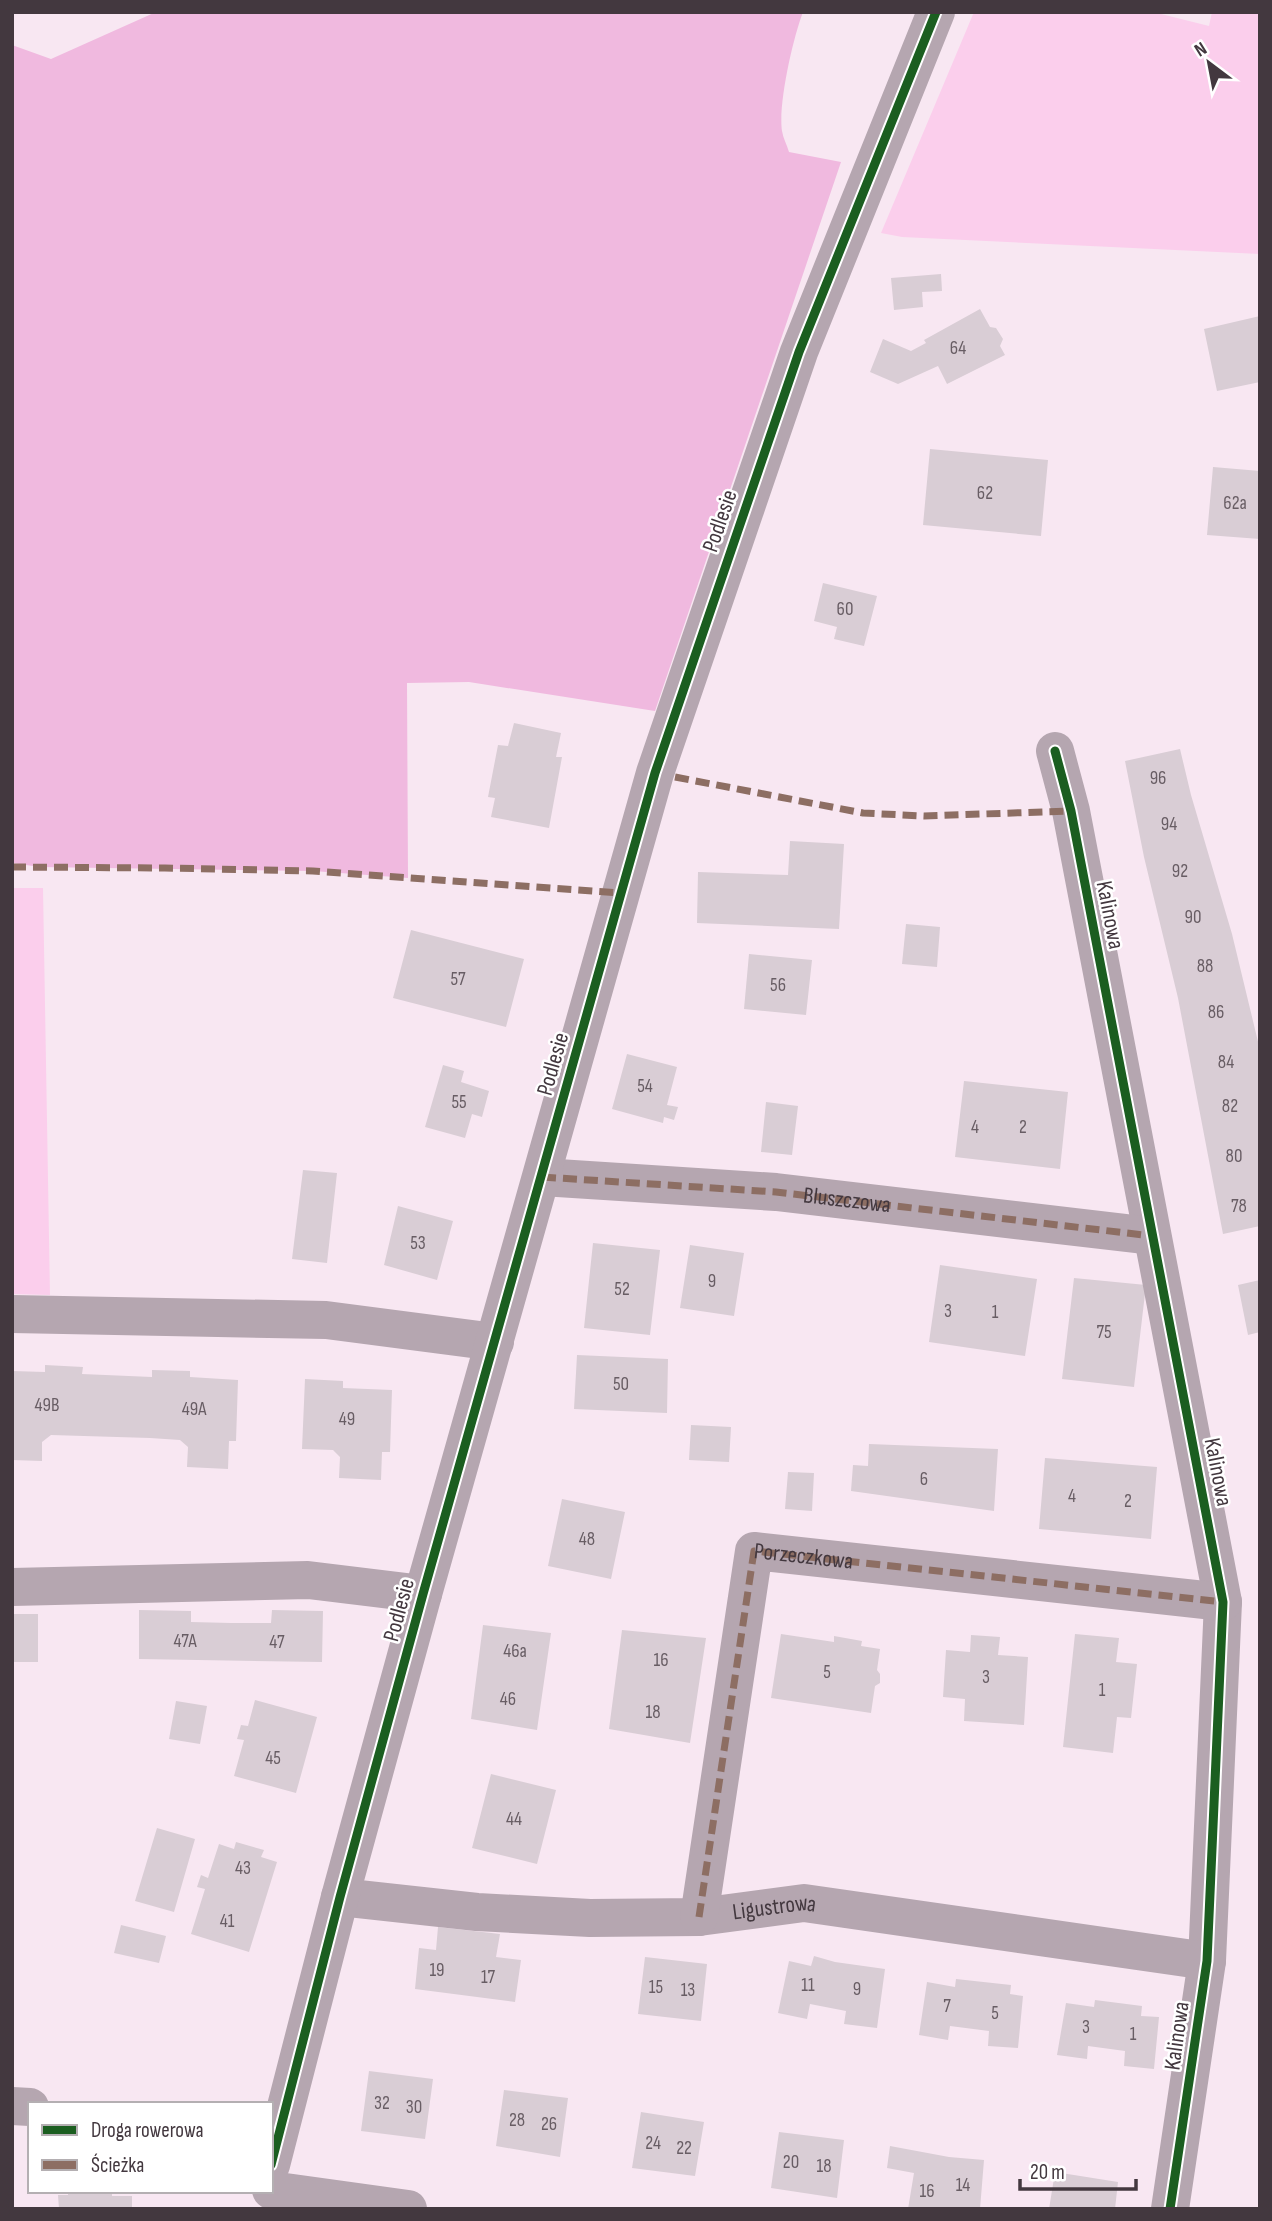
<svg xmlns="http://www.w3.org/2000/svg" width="1272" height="2221" viewBox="0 0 1272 2221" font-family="'Sofia Sans Condensed',sans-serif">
	<rect width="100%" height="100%" fill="#f8e7f2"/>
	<path fill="#fbceec" d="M 974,12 L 1153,12 L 1209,26 L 1212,12 L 1260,12 L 1260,254 L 902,237 L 881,233 Z
		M 12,888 L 43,888 L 50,1295 L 12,1294 Z"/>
	<path fill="#f0b9df" d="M 156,12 L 803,12 C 793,38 778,104 782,131 C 783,138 787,145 789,152 L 841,162 L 655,711 L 469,682 L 407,683 L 408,878 L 313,871 L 40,867 L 12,863 L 12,45 L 51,59 Z"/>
	<path fill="#d9cdd5" d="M 941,274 L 942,291 L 922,292 L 923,307 L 894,310 L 891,278 Z
		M 980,309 L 990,327 L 996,328 L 1003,339 L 1000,346 L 1005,355 L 947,384 L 938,366 L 898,384 L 870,372 L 883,339 L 911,351 L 926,343 L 924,340 Z
		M 1260,316 L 1260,382 L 1217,391 L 1204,329 Z
		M 930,449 L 1048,460 L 1041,536 L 923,525 Z
		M 1213,467 L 1260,471 L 1260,539 L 1207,535 Z
		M 823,583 L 877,596 L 864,646 L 834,639 L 837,627 L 814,621 Z
		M 514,723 L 561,733 L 556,757 L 562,757 L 549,828 L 491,817 L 495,798 L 488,797 L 498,745 L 508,746 Z
		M 1180,749 L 1191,795 L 1232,934 L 1260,1050 L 1260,1226 L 1223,1234 L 1178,998 L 1144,857 L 1125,761 Z
		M 790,841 L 844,844 L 839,929 L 697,923 L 698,872 L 788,875 Z
		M 906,924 L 940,927 L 937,967 L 902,964 Z
		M 411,930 L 524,959 L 506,1027 L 393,998 Z
		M 749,954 L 812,960 L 806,1015 L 744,1009 Z
		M 627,1054 L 677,1067 L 667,1105 L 678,1107 L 674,1120 L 664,1117 L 663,1123 L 612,1109 Z
		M 443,1065 L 464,1071 L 461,1082 L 489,1091 L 482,1117 L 472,1114 L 465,1138 L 425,1127 Z
		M 964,1081 L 1068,1092 L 1060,1169 L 955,1157 Z
		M 766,1102 L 798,1106 L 792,1155 L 761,1152 Z
		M 303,1170 L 337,1173 L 327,1263 L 292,1259 Z
		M 398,1206 L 453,1221 L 437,1280 L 384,1265 Z
		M 593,1243 L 660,1250 L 650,1335 L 584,1328 Z
		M 690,1245 L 744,1253 L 734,1316 L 680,1308 Z
		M 940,1265 L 1037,1279 L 1025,1356 L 929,1342 Z
		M 1074,1278 L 1146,1285 L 1134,1387 L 1062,1379 Z
		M 1260,1280 L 1260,1332 L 1248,1335 L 1238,1285 Z
		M 577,1355 L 668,1359 L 667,1413 L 574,1409 Z
		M 45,1365 L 83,1367 L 82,1374 L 152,1377 L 152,1370 L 190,1371 L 190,1377 L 238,1380 L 236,1441 L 229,1441 L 228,1469 L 187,1467 L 188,1447 L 180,1440 L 150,1438 L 51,1435 L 42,1442 L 42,1461 L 12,1460 L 12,1371 L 45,1372 Z
		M 305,1379 L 343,1381 L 343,1388 L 392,1390 L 390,1452 L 382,1452 L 381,1480 L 339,1478 L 340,1457 L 333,1450 L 302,1449 Z
		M 691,1425 L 731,1427 L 729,1462 L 689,1460 Z
		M 869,1444 L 998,1449 L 994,1511 L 851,1491 L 853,1465 L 868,1466 Z
		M 1045,1458 L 1157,1467 L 1151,1539 L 1039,1529 Z
		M 788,1472 L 814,1473 L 812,1511 L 785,1509 Z
		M 562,1499 L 625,1512 L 611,1579 L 548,1566 Z
		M 139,1610 L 191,1611 L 191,1622 L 231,1623 L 271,1623 L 272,1610 L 323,1611 L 322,1662 L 139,1659 Z
		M 12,1614 L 38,1614 L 38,1662 L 12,1662 Z
		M 483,1625 L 551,1633 L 537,1730 L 471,1719 Z
		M 622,1630 L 706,1638 L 690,1743 L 609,1729 Z
		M 781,1634 L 834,1642 L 834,1636 L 862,1641 L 861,1646 L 880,1649 L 877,1670 L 880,1674 L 880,1683 L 875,1686 L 871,1713 L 771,1698 Z
		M 1075,1634 L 1119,1638 L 1116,1662 L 1137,1664 L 1131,1718 L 1117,1717 L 1113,1753 L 1063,1747 Z
		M 971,1635 L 1000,1637 L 998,1655 L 1028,1657 L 1024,1725 L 964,1721 L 965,1699 L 943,1697 L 946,1650 L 970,1652 Z
		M 255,1700 L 317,1717 L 296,1793 L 234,1776 L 244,1740 L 237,1739 L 241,1725 L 248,1726 Z
		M 176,1701 L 207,1706 L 200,1744 L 169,1739 Z
		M 491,1774 L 556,1790 L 537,1864 L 472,1848 Z
		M 157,1828 L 195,1839 L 174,1912 L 135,1901 Z
		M 236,1842 L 264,1850 L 261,1857 L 277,1862 L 249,1952 L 191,1934 L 205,1889 L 197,1887 L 201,1875 L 208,1878 L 219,1844 L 234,1849 Z
		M 121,1925 L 166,1936 L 159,1963 L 114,1953 Z
		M 438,1927 L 500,1934 L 496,1957 L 521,1960 L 515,2002 L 415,1989 L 419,1948 L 436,1950 Z
		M 814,1956 L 835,1962 L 885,1969 L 877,2028 L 844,2024 L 846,2011 L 810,2004 L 807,2019 L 778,2013 L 789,1961 L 811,1966 Z
		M 645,1957 L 707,1964 L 701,2021 L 638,2014 Z
		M 956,1979 L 1011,1985 L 1010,1994 L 1023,1996 L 1018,2048 L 988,2046 L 989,2031 L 950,2026 L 948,2040 L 919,2035 L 927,1982 L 955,1987 Z
		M 1095,2000 L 1142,2006 L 1141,2016 L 1159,2017 L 1154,2069 L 1124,2066 L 1125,2051 L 1088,2046 L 1087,2059 L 1057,2055 L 1066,2003 L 1094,2007 Z
		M 369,2071 L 433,2079 L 425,2139 L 361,2131 Z
		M 504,2090 L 568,2098 L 560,2157 L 496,2146 Z
		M 641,2112 L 704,2122 L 695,2176 L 632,2168 Z
		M 779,2132 L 844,2140 L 837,2198 L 771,2188 Z
		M 890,2146 L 949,2157 L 984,2160 L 980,2209 L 908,2209 L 914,2173 L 887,2168 Z
		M 1055,2172 L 1118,2182 L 1115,2209 L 1049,2209 Z
		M 68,2191 L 112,2191 L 112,2196 L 132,2196 L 132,2209 L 59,2209 L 58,2195 L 68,2195 Z"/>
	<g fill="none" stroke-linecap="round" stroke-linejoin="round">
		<g stroke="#b5a6b0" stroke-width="38">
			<path d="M 1055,751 L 1071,811 L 1223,1602 L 1207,1961 L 1170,2209"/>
			<path id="s1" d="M 542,1177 L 776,1192 L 1152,1236"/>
			<path d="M 12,1314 L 326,1320 L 495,1342"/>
			<path d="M 12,1587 L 308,1580 L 423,1594"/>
			<path id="s2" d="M 340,1897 L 477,1912 L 590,1918 L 699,1917 L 804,1903 L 1207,1961"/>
			<path id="s3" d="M 699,1917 L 754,1551 L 1223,1602"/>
			<path d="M 12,2106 L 30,2107"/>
			<path d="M 271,2165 L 340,1897 L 423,1594 L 655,773 L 799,352 L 936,12"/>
			<path d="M 271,2190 L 408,2209"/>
		</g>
		<path stroke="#8d6e63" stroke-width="7" stroke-dasharray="14 7" stroke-linecap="butt" d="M 675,777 L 863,813 L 924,816 L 1071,811
			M 12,867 L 165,868 L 313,871 L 621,893
			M 542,1177 L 776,1192 L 1152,1236
			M 699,1917 L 754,1551 L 1223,1602"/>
		<g stroke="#fff" stroke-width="13">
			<path id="cycleway" d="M 1055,751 L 1071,811 L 1223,1602 L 1207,1961 L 1170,2209
				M 271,2165 L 340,1897 L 423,1594 L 655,773 L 799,352 L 936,12"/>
		</g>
		<use href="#cycleway" stroke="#1b5e20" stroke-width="9"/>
	</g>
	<g text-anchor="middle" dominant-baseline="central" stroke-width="5" stroke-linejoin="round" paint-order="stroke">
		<g font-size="19" fill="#685d64">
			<text x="958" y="348">64</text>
			<text x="985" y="493">62</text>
			<text x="1235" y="503">62a</text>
			<text x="845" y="609">60</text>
			<text x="1158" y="778">96</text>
			<text x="1169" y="824">94</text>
			<text x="1180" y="871">92</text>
			<text x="1193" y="917">90</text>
			<text x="1205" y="966">88</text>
			<text x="458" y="979">57</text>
			<text x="778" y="985">56</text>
			<text x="1216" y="1012">86</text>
			<text x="1226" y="1062">84</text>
			<text x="645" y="1086">54</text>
			<text x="459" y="1102">55</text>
			<text x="1230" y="1106">82</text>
			<text x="975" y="1127">4</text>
			<text x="1023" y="1127">2</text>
			<text x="1234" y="1156">80</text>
			<text x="1239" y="1206">78</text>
			<text x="418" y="1243">53</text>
			<text x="712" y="1281">9</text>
			<text x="622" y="1289">52</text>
			<text x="948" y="1311">3</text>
			<text x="995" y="1312">1</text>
			<text x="1104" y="1332">75</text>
			<text x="621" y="1384">50</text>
			<text x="47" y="1405">49B</text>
			<text x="194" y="1409">49A</text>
			<text x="347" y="1419">49</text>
			<text x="924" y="1479">6</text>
			<text x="1072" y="1496">4</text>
			<text x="1128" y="1501">2</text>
			<text x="587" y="1539">48</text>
			<text x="185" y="1641">47A</text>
			<text x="277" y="1642">47</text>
			<text x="515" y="1651">46a</text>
			<text x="661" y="1660">16</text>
			<text x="827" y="1672">5</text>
			<text x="986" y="1677">3</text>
			<text x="1102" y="1690">1</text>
			<text x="508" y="1699">46</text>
			<text x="653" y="1712">18</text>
			<text x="273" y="1758">45</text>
			<text x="514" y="1819">44</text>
			<text x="243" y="1868">43</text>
			<text x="227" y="1921">41</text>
			<text x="437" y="1970">19</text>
			<text x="488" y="1977">17</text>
			<text x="808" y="1985">11</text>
			<text x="656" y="1987">15</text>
			<text x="857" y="1989">9</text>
			<text x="688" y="1990">13</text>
			<text x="947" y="2006">7</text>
			<text x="995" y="2013">5</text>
			<text x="1086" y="2027">3</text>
			<text x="1133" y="2034">1</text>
			<text x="382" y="2103">32</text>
			<text x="414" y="2107">30</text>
			<text x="517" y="2120">28</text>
			<text x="549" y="2124">26</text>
			<text x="653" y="2143">24</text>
			<text x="684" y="2148">22</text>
			<text x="791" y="2162">20</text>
			<text x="824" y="2166">18</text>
			<text x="963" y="2185">14</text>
			<text x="927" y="2191">16</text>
		</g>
		<g font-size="23" fill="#43383f" stroke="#fff">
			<text transform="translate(720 521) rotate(-71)">Podlesie</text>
			<text transform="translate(1110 915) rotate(79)">Kalinowa</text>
			<text transform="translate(553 1064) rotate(-74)">Podlesie</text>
			<text stroke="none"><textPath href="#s1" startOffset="306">Bluszczowa</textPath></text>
			<text transform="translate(1218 1472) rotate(79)">Kalinowa</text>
			<text stroke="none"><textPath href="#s3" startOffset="420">Porzeczkowa</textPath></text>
			<text transform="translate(399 1610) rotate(-75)">Podlesie</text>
			<text stroke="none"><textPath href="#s2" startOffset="436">Ligustrowa</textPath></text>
			<text transform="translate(1177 2036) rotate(-82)">Kalinowa</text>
		</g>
	</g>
	<rect width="1272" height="2221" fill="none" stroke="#43383f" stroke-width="28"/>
	<rect x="28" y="2102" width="245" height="91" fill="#ffffff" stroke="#b4afb2" stroke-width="2"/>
	<rect x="42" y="2125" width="35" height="10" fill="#1b5e20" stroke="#b4afb2" stroke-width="2"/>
	<text x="91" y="2137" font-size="21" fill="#43383f">Droga rowerowa</text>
	<rect x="42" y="2160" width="35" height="10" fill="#8d6e63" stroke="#b4afb2" stroke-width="2"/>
	<text x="91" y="2172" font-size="21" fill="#43383f">Ścieżka</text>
	<g transform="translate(1209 63) rotate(328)" stroke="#ffffff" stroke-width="5" paint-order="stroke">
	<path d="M0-5L12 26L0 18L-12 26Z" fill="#43383f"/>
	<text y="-10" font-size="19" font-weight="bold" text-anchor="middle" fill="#43383f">N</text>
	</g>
	<path d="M1020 2179v10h116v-10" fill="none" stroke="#43383f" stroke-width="3.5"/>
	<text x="1030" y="2179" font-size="21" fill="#43383f" stroke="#ffffff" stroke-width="5" paint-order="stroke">20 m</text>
</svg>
